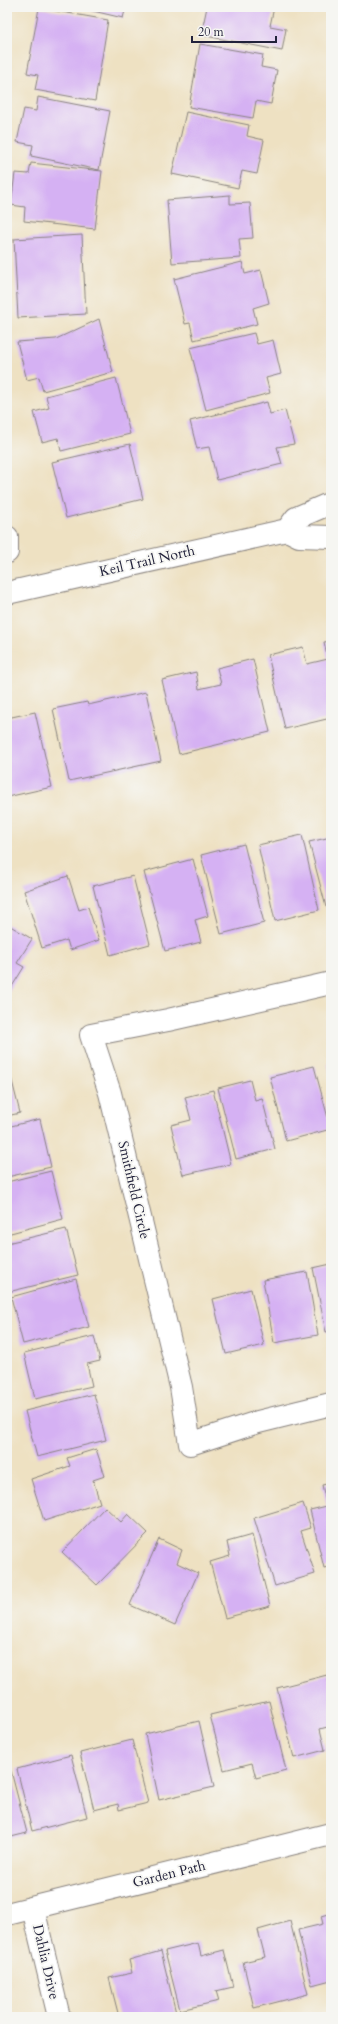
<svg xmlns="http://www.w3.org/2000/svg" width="338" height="2024" viewBox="0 0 338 2024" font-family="Cardo,serif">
	<rect width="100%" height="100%" fill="#f6f6f2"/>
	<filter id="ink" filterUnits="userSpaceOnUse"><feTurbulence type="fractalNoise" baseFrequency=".025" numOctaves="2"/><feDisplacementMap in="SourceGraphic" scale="8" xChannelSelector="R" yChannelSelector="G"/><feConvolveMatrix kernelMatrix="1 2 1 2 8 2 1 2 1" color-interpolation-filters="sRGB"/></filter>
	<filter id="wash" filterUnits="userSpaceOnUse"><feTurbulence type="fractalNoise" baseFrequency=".012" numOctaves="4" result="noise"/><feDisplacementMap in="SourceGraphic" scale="16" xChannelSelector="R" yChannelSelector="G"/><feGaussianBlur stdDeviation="0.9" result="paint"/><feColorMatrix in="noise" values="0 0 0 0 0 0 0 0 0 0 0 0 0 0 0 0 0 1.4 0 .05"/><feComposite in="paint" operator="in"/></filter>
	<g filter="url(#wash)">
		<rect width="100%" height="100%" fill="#eee1c2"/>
		<g id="blocks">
			<path fill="#d5b1f3" d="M 76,7 L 126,7 L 123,18 Z
				M 207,7 L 274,7 L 270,26 L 286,29 L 282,51 L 201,35 Z
				M 39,8 L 108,20 L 95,101 L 35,90 L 38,75 L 27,73 Z
				M 200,44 L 263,55 L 261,67 L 277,70 L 271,104 L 256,101 L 253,118 L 189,107 Z
				M 38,97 L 110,111 L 99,170 L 31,156 L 33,145 L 17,142 L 24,109 L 36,111 Z
				M 186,112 L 249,125 L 247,136 L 264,140 L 257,174 L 242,171 L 238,188 L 172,174 Z
				M 31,163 L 102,171 L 95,229 L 24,221 L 25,207 L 11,205 L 15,173 L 29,174 Z
				M 230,195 L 230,204 L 250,203 L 253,238 L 239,239 L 241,258 L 172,263 L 167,200 Z
				M 82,235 L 86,314 L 18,318 L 14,239 Z
				M 242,262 L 245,274 L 261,270 L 269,303 L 253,308 L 257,324 L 194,340 L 190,323 L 185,324 L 174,279 Z
				M 99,319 L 113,372 L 43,391 L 39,377 L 27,380 L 17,342 L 56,339 Z
				M 254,333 L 257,344 L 273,340 L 281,374 L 266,378 L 270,393 L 206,410 L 190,348 Z
				M 116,378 L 130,434 L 61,451 L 58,438 L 42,442 L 34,412 L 49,408 L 46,396 Z
				M 267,402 L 270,414 L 285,410 L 294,444 L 277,447 L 282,464 L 217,480 L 209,447 L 197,449 L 190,421 Z
				M 130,444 L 143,499 L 66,518 L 52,462 Z
				M 331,641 L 331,718 L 285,729 L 268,655 L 303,647 L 307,664 L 328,659 L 324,642 Z
				M 253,659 L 270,732 L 179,754 L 162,680 L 196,672 L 199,689 L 221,684 L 217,668 Z
				M 146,692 L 161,761 L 69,781 L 53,709 L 87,702 L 88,705 Z
				M 35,712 L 52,787 L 7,797 L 7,718 Z
				M 302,835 L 319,910 L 275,921 L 258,845 Z
				M 331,837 L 331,906 L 326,907 L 309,842 Z
				M 244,844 L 264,923 L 221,934 L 201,855 Z
				M 193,859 L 208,916 L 195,920 L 201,942 L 165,951 L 144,872 Z
				M 68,876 L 79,910 L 88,907 L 99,940 L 70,950 L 67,940 L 42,948 L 24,891 Z
				M 133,876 L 150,944 L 110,955 L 93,886 Z
				M 7,924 L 32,939 L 17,963 L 24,967 L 8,993 Z
				M 331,1063 L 331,1075 L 330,1075 L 328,1064 Z
				M 314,1066 L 331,1129 L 286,1141 L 270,1077 Z
				M 7,1069 L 9,1069 L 20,1113 L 7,1116 Z
				M 250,1080 L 255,1100 L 262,1098 L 275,1149 L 236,1159 L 218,1088 Z
				M 213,1090 L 231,1164 L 183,1175 L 171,1125 L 191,1120 L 185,1097 Z
				M 40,1119 L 51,1167 L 7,1177 L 7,1127 Z
				M 51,1171 L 63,1219 L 7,1234 L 7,1182 Z
				M 66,1229 L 78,1275 L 8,1292 L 7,1243 Z
				M 331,1264 L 331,1331 L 326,1332 L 313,1268 Z
				M 307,1272 L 318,1335 L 274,1343 L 263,1280 Z
				M 76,1279 L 89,1327 L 23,1344 L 11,1297 Z
				M 251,1289 L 264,1345 L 226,1354 L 213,1299 Z
				M 94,1336 L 100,1361 L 87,1364 L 92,1386 L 35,1399 L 24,1353 Z
				M 94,1394 L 106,1440 L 37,1457 L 25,1411 Z
				M 96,1449 L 105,1476 L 93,1480 L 100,1503 L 44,1521 L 31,1479 L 70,1466 L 67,1458 Z
				M 331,1483 L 331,1566 L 324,1568 L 310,1510 L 327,1506 L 322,1485 Z
				M 303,1503 L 311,1528 L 301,1531 L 315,1574 L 275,1586 L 254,1518 Z
				M 105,1507 L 121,1522 L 128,1514 L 148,1533 L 97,1585 L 62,1552 Z
				M 252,1535 L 270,1606 L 225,1618 L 210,1562 L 230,1556 L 227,1542 Z
				M 159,1539 L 182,1550 L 177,1563 L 198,1573 L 175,1625 L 130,1605 Z
				M 327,1675 L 331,1693 L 331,1726 L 320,1729 L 325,1750 L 294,1758 L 277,1688 Z
				M 269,1701 L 286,1770 L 256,1778 L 252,1763 L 224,1770 L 210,1715 Z
				M 199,1721 L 214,1787 L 159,1800 L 145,1734 Z
				M 132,1740 L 148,1803 L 119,1810 L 118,1804 L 94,1810 L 80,1753 Z
				M 71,1755 L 87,1817 L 32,1831 L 17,1769 Z
				M 11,1771 L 27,1833 L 7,1838 L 7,1772 Z
				M 331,1913 L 331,1980 L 312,1985 L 298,1930 L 323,1924 L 321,1916 Z
				M 290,1921 L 308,1994 L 254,2008 L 243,1962 L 265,1957 L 258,1930 Z
				M 198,1943 L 201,1956 L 224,1950 L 233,1987 L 216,1991 L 219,2001 L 180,2010 L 165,1951 Z
				M 161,1951 L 177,2017 L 119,2017 L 109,1978 L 132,1973 L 129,1960 Z"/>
		</g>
	</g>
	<g filter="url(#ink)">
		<use href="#blocks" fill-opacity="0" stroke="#88827e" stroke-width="1"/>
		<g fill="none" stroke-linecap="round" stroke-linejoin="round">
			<g stroke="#88827e" stroke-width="24">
				<path id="street" d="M 287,530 L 296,518 L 331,503
					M 287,530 L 299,536 L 331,537
					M 7,537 L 7,552
					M 7,593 L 287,530
					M 331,983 L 168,1020 L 91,1035 L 110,1093 L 181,1387 L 190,1444 L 258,1422 L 331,1404
					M 33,1908 L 59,2017
					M 7,1914 L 331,1834"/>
			</g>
			<use href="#street" stroke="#fff" stroke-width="22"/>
		</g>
	</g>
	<g text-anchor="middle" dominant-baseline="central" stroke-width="3.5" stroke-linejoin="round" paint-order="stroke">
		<g font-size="14" fill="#22223b" stroke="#f6f6f2">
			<text transform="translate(147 561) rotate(-13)">Keil Trail North</text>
			<text transform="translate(134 1190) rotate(77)">Smithfield Circle</text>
			<text transform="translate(169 1874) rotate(-14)">Garden Path</text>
			<text transform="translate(46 1962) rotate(77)">Dahlia Drive</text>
		</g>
	</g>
	<rect width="338" height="2024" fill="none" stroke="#f6f6f2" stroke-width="24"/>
	<path d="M192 36v6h84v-6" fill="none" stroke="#22223b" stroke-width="2"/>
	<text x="198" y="36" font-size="12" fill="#22223b" stroke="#f6f6f2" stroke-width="3" paint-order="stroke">20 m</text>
</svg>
